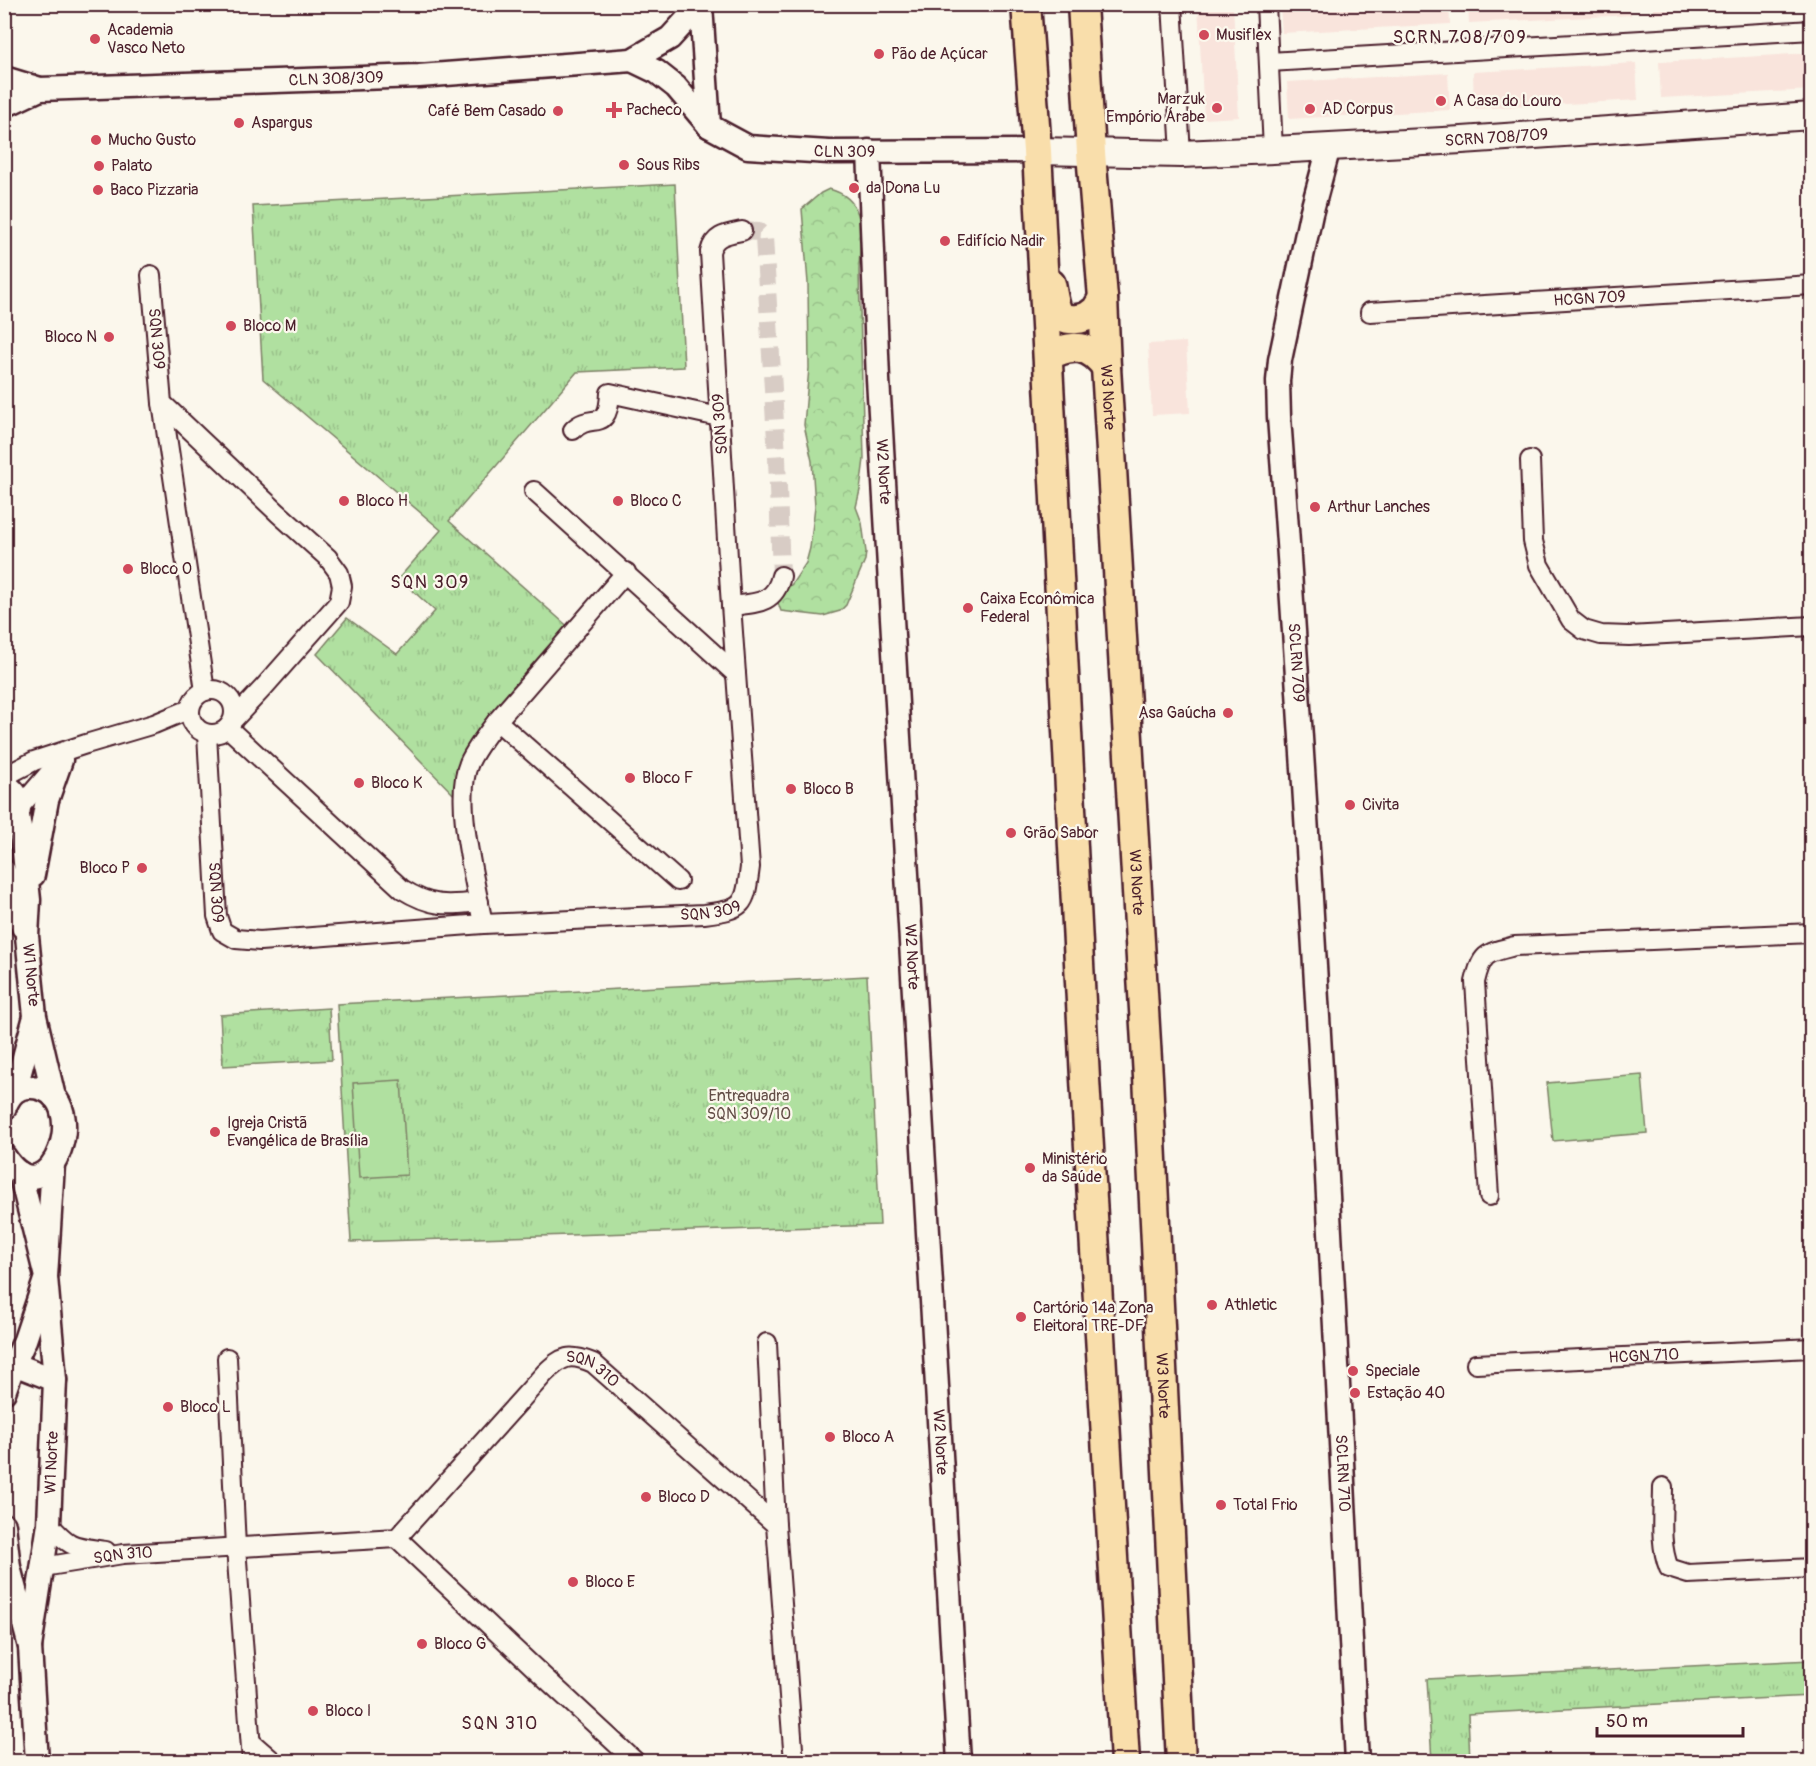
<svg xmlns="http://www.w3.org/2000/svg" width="1816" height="1766" viewBox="0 0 1816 1766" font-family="Pangolin,sans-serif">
	<defs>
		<pattern id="grass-tufts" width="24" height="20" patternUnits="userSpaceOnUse" patternTransform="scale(1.5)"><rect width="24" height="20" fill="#b0e0a0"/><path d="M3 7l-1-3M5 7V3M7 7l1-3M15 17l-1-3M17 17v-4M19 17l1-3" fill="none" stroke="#99c08a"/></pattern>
		<pattern id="forest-crowns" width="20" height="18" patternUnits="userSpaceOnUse" patternTransform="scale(1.5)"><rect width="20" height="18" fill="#b0e0a0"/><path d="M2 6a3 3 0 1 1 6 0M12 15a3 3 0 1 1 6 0" fill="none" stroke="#99c08a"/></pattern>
	</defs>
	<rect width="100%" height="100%" fill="#fbf7ec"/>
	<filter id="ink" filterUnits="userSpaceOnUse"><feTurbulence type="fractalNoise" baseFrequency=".0167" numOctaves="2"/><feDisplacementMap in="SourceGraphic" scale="12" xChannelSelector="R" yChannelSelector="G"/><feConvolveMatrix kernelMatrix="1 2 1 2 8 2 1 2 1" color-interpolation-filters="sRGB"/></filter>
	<g filter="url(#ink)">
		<path fill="#f9e4dc" d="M 1811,4 L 1811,6 L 1653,14 L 1653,5 Z
			M 1198,5 L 1233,5 L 1239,117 L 1204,119 Z
			M 1280,5 L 1449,5 L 1450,24 L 1282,33 Z
			M 1468,5 L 1630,5 L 1631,15 L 1469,23 Z
			M 1811,53 L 1811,90 L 1661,98 L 1659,62 Z
			M 1636,63 L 1638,100 L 1474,109 L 1473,72 Z
			M 1448,73 L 1450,110 L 1289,119 L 1287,82 Z
			M 1186,342 L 1190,413 L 1152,415 L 1148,344 Z"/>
		<path fill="url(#grass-tufts)" stroke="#7d8066" stroke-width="1.5" d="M 675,184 L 684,367 L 577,372 L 449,521 L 573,631 L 470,754 L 454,795 L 317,654 L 347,618 L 397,654 L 435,611 L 399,578 L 441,530 L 263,379 L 253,206 Z
			M 867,976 L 880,1225 L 351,1242 L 337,1004 Z
			M 329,1008 L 332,1060 L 223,1066 L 220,1015 Z
			M 1811,1660 L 1811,1696 L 1468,1714 L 1470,1761 L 1432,1761 L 1427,1679 Z"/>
		<path fill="url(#forest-crowns)" stroke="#7d8066" stroke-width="1.5" d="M 829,189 C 871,200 859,239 859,272 L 864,459 L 860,490 L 856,507 L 862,523 L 866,552 L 865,560 L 846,605 L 840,611 L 823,616 L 781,611 L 778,603 L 780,595 L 792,584 L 806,563 L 810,548 L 815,506 L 812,461 L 804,425 L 809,368 L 808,283 L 802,209 L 821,193 Z"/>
		<path fill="#b0e0a0" stroke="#7d8066" stroke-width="1.5" d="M 1642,1075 L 1647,1133 L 1553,1141 L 1547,1083 Z
			M 401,1080 L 407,1175 L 359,1178 L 353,1083 Z"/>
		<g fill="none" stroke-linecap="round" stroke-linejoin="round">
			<path stroke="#d8ccc5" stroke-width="18" stroke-dasharray="18 9" stroke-linecap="butt" d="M 742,231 L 759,232 L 764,237 L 777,457 L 781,576"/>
			<g stroke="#4a1f2b" stroke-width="22">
				<g id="minor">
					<path d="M 1172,4 L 1181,154"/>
					<path d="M 1266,4 L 1273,150"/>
					<path d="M 1269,62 L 1812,30"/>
					<path id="s1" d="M 151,275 L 162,403 L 278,513 L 328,558 L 339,573 L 342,586 L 339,602 L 264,687 L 234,719"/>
					<path id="s2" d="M 1370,312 L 1812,285"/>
					<path d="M 162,403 L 205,691"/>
					<path d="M 573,430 C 592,411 608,435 610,393 L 719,417"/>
					<path d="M 1530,460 L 1533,541 L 1539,565 L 1571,620 L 1584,630 L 1601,635 L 1629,636 L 1812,626"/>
					<path d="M 534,491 L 736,674"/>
					<path d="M 731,606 C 756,603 775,604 781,576"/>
					<circle cx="212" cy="712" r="22"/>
					<path d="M 497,721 L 678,881"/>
					<path d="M 228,728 L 402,889 C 431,907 446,906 479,902"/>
					<path id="s3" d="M 207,734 L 217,916 L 222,931 L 236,939 L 260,941 L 483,924 L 704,914 C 744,909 745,907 750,867 L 730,591 L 710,252 C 714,235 727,234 742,231"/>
					<path d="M 4,782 L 13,772 L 34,761 L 86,744 L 154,724 L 190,709"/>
					<path d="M 20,807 L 56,765"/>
					<path d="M 483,924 C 476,884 453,800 469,763 C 476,748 487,734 497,721 L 626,572"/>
					<path d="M 1489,1196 L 1475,982 C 1482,952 1487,953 1515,946 L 1812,933"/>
					<path d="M 767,1343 L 776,1525 L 794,1762"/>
					<path d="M 227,1358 L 236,1547 L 252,1762"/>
					<path id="s4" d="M 1476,1364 L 1812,1348"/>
					<path d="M 1663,1487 C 1663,1514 1659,1544 1669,1568 L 1688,1574 L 1812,1568"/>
					<path d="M 49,1524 C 71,1549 74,1546 106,1551"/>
					<path d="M 397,1538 L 543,1676 L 636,1762"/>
					<path id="s5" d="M 43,1567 L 123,1554 L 397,1538 L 545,1373 C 563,1356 569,1353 593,1363 L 776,1525"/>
					<path d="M 251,1742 L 274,1762"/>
				</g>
			</g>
			<g stroke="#4a1f2b" stroke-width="27">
				<g id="tertiary">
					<path d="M 701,5 L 709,126"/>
					<path id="s6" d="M 632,60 L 657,72 L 676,87 L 709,126 L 748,147 L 829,152 L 1037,151"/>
					<path id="s7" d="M 4,78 L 40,89 L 419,76 L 632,60 L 670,38 L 701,4"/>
					<path d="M 4,106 L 40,89"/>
					<path id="s8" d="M 1329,147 L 1311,214 L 1280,360 L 1278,381 L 1279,417 C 1312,865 1335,1313 1357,1762"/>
					<path id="s9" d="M 869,151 L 878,379 L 959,1762"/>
					<path d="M 4,784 C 22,793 25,814 8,825"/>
					<path id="s10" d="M 18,816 L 24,853 L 29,900 L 27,936 L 35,1016 L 54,1097"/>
					<path d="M 4,871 L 23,927"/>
					<path d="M 33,875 L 47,800 L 61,760"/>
					<path d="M 15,1091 L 34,1020"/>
					<path d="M 4,1109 C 9,1096 16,1086 31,1087 C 97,1089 51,1228 4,1156"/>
					<path d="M 14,1364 L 55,1380"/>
					<path d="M 4,1392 L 14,1364 L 25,1340 L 46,1277 L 20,1173"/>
					<path d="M 4,1525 L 9,1567 L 30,1647 L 37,1762"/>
					<path id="s11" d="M 30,1647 L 49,1524 L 55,1380 L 46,1277 L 53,1164"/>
				</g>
			</g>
			<g stroke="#4a1f2b" stroke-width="30">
				<g id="secondary">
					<path id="s12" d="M 1037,151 L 1181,154 L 1273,150 L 1462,140 L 1812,116"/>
				</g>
			</g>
			<g stroke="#4a1f2b" stroke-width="33">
				<g id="primary">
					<path d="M 1026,4 L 1037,151 L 1085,1079 L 1125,1762"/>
					<path id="s13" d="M 1082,4 L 1091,153 L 1103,298 L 1106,367 L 1148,1077 L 1181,1762"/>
					<path d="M 1051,284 C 1053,293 1054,305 1058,312 C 1065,323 1084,320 1092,313 C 1097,310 1100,303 1103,298"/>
					<path d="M 1048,356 C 1072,343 1089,344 1106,367"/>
				</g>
			</g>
			<use href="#minor" stroke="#fbf7ec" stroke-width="18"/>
			<use href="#tertiary" stroke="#fbf7ec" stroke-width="22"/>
			<use href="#secondary" stroke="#fbf7ec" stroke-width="26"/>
			<use href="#primary" stroke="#f9deab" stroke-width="28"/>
		</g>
	</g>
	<g fill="#d1495b" stroke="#fbf7ec" stroke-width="2">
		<circle cx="1204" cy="35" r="6"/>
		<circle cx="95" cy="39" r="6"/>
		<circle cx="879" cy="54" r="6"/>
		<circle cx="1441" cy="101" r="6"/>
		<circle cx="1217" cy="108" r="6"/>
		<circle cx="1310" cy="109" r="6"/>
		<path d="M611 101h6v6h6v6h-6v6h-6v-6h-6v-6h6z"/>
		<circle cx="558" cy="111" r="6"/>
		<circle cx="239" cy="123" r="6"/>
		<circle cx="96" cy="140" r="6"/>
		<circle cx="624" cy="165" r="6"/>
		<circle cx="99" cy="166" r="6"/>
		<circle cx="854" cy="188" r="6"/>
		<circle cx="98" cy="190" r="6"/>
		<circle cx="945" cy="241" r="6"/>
		<circle cx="231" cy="326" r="6"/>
		<circle cx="109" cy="337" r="6"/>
		<circle cx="344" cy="501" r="6"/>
		<circle cx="618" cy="501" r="6"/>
		<circle cx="1315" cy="507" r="6"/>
		<circle cx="128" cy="569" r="6"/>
		<circle cx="968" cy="608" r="6"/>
		<circle cx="1228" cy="713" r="6"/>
		<circle cx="630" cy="778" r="6"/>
		<circle cx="359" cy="783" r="6"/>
		<circle cx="791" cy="789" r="6"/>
		<circle cx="1350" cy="805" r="6"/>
		<circle cx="1011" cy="833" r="6"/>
		<circle cx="142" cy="868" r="6"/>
		<circle cx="215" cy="1132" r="6"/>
		<circle cx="1030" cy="1168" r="6"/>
		<circle cx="1212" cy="1305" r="6"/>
		<circle cx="1021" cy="1317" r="6"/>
		<circle cx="1353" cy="1371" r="6"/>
		<circle cx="1355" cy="1393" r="6"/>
		<circle cx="168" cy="1407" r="6"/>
		<circle cx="830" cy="1437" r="6"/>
		<circle cx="646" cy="1497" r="6"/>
		<circle cx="1221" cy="1505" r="6"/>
		<circle cx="573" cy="1582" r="6"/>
		<circle cx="422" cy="1644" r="6"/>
		<circle cx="313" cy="1711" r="6"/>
	</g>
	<g text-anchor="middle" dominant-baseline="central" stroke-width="4.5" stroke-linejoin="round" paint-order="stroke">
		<g font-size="16" fill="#4a1f2b" stroke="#fbf7ec" text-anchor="start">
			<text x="107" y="30">Academia<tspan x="107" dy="18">Vasco Neto</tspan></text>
			<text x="1216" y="35">Musiflex</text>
			<text x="891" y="54">Pão de Açúcar</text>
			<text x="1205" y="99" text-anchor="end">Marzuk<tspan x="1205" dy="18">Empório Árabe</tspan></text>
			<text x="1453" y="101">A Casa do Louro</text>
			<text x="1322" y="109">AD Corpus</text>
			<text x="626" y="110">Pacheco</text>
			<text x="546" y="111" text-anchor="end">Café Bem Casado</text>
			<text x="251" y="123">Aspargus</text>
			<text x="108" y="140">Mucho Gusto</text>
			<text x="636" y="165">Sous Ribs</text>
			<text x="111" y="166">Palato</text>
			<text x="866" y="188">da Dona Lu</text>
			<text x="110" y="190">Baco Pizzaria</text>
			<text x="957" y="241">Edifício Nadir</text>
			<text x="243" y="326">Bloco M</text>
			<text x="97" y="337" text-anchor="end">Bloco N</text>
			<text x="356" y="501">Bloco H</text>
			<text x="630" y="501">Bloco C</text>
			<text x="1327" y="507">Arthur Lanches</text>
			<text x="140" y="569">Bloco O</text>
			<text x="980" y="599">Caixa Econômica<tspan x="980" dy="18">Federal</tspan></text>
			<text x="1216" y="713" text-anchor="end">Asa Gaúcha</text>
			<text x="642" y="778">Bloco F</text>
			<text x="371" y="783">Bloco K</text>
			<text x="803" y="789">Bloco B</text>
			<text x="1362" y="805">Civita</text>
			<text x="1023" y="833">Grão Sabor</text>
			<text x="130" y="868" text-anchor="end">Bloco P</text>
			<text x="227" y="1123">Igreja Cristã<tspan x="227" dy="18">Evangélica de Brasília</tspan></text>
			<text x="1042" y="1159">Ministério<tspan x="1042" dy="18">da Saúde</tspan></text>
			<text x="1224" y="1305">Athletic</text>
			<text x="1033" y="1308">Cartório 14ª Zona<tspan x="1033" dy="18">Eleitoral TRE-DF</tspan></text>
			<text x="1365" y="1371">Speciale</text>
			<text x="1367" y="1393">Estação 40</text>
			<text x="180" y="1407">Bloco L</text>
			<text x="842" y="1437">Bloco A</text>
			<text x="658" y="1497">Bloco D</text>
			<text x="1233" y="1505">Total Frio</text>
			<text x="585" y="1582">Bloco E</text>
			<text x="434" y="1644">Bloco G</text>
			<text x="325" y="1711">Bloco I</text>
		</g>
		<g font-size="16" fill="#4a1f2b" stroke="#fbf7ec">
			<text stroke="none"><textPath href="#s7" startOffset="334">CLN 308/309</textPath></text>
			<text stroke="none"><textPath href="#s12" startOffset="460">SCRN 708/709</textPath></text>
			<text stroke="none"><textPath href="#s6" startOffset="244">CLN 309</textPath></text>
			<text stroke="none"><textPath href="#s2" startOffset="220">HCGN 709</textPath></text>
			<text stroke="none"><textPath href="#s1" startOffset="64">SQN 309</textPath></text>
			<text stroke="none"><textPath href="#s13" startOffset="394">W3 Norte</textPath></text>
			<text transform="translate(720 424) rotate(-94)">SQN 309</text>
			<text stroke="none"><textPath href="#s9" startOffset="321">W2 Norte</textPath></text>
			<text stroke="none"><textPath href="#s8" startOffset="522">SCLRN 709</textPath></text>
			<text stroke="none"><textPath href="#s13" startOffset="880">W3 Norte</textPath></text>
			<text stroke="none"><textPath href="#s3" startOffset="159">SQN 309</textPath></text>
			<text stroke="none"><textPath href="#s3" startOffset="690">SQN 309</textPath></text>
			<text stroke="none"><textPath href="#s9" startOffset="807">W2 Norte</textPath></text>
			<text stroke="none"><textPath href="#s10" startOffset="160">W1 Norte</textPath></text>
			<text stroke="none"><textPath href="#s4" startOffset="168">HCGN 710</textPath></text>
			<text stroke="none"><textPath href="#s5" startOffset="633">SQN 310</textPath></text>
			<text stroke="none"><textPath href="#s13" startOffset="1384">W3 Norte</textPath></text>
			<text stroke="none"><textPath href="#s9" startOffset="1293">W2 Norte</textPath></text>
			<text stroke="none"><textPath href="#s11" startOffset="186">W1 Norte</textPath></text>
			<text stroke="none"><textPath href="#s8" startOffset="1334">SCLRN 710</textPath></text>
			<text stroke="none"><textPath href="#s5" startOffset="81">SQN 310</textPath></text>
		</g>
		<g font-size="16" fill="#644f48" stroke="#fbf7ec">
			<text x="749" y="1096">Entrequadra<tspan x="749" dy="18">SQN 309/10</tspan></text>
		</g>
		<g font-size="18" letter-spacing="1.5" fill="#4a1f2b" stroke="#fbf7ec">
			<text x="1460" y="37">SCRN 708/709</text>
			<text x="430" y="582">SQN 309</text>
			<text x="500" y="1723">SQN 310</text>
		</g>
	</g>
	<rect width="1816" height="1766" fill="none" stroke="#fbf7ec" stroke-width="24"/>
	<rect x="12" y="12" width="1792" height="1742" fill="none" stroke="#4a1f2b" stroke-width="2" filter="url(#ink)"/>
	<path d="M1597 1727v9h146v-9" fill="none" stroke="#4a1f2b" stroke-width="3"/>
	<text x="1606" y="1727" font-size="18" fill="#4a1f2b" stroke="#fbf7ec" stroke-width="4.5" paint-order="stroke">50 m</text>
</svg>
